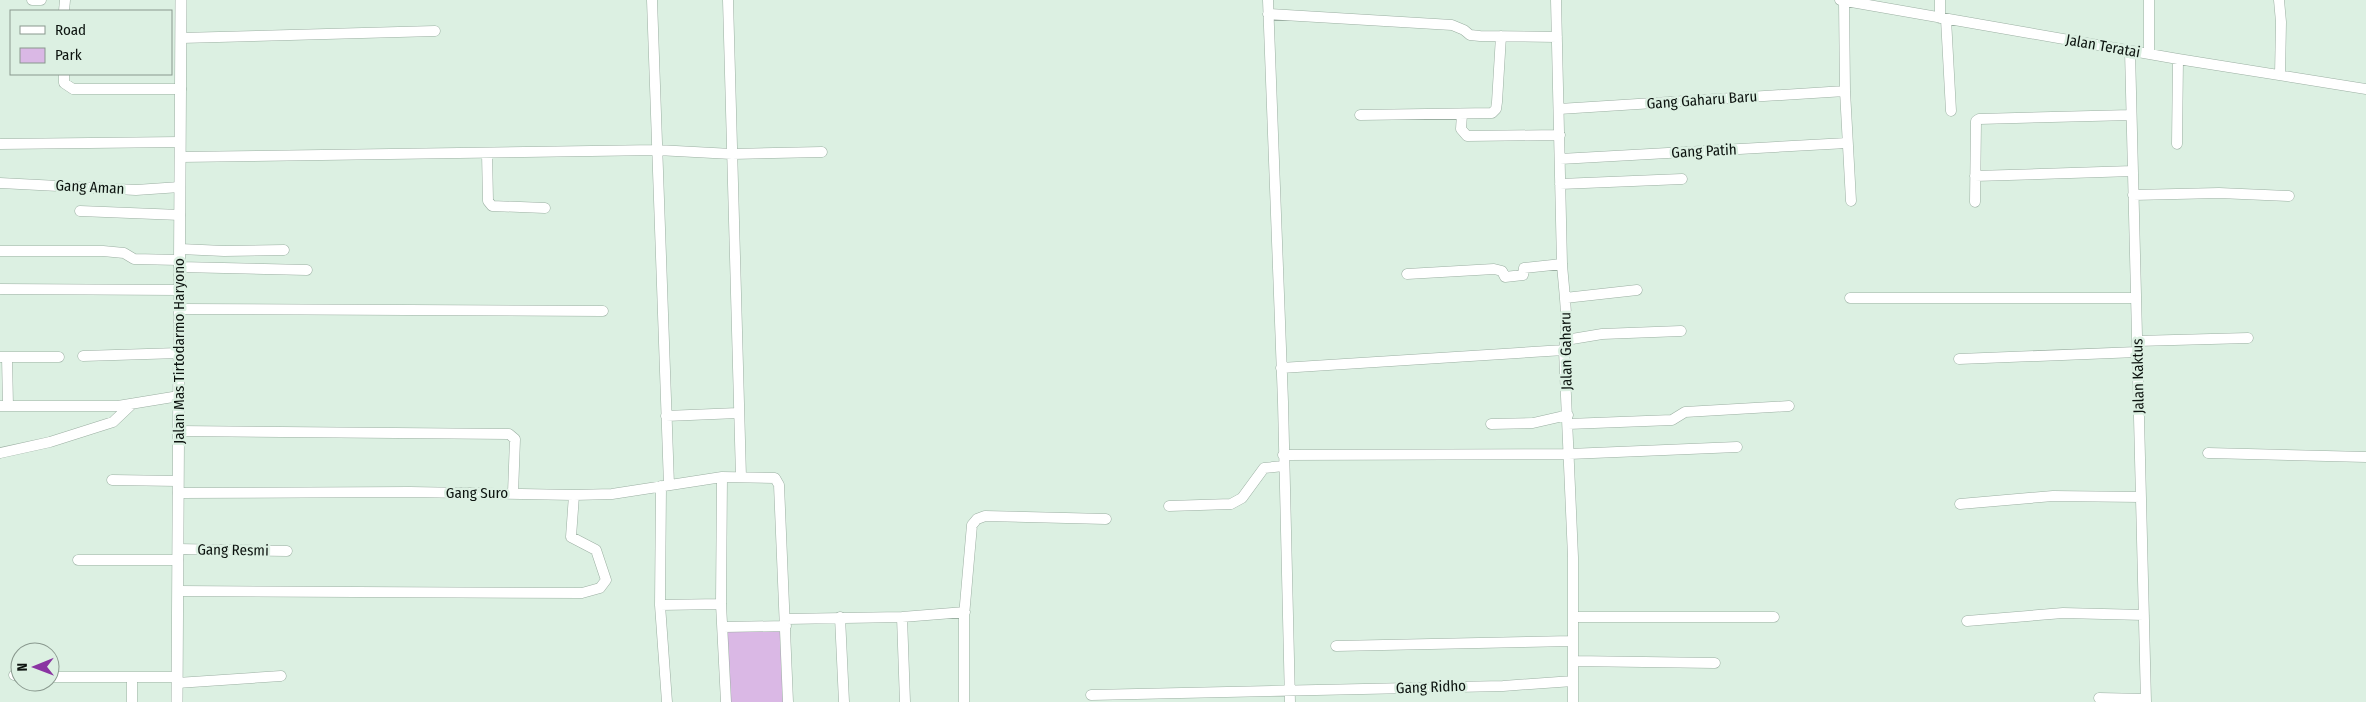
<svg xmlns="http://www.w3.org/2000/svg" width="2366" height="702" viewBox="0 0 2366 702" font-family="'Fira Sans Condensed',sans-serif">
	<rect width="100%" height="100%" fill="#dcf0e2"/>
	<path fill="#dab8e5" d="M 784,629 L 786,702 L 729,702 L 727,631 Z"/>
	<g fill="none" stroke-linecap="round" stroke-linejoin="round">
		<g stroke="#9bafa2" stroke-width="11">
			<path id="minor" d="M 32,0 L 41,0
				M 652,0 L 669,485
				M 728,0 L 741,477
				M 1268,0 L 1283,402 L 1290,702
				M 1556,0 L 1562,264 C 1564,292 1569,322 1564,350 L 1573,557 L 1573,702
				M 1840,0 L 2178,59 L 2366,89
				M 1940,0 L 1940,18
				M 2279,0 L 2281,22 L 2280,75
				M 1844,1 L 1845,91 L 1851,201
				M 64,11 L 65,0
				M 1268,14 L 1452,25 L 1464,30 L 1470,35 L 1480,36 L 1557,37
				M 1946,19 L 1951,111
				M 181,38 L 435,31
				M 2130,51 L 2146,702
				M 2149,54 L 2149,0
				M 64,74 L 64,83 L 73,89 L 181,89
				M 1559,109 L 1845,91
				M 1462,114 L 1461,129 L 1467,136 L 1560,135
				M 1360,115 L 1492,113 L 1496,109 L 1497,102 L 1501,36
				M 0,144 L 180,142
				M 2177,144 L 2178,59
				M 487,153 L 488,201 L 492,206 L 545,208
				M 180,157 L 657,150 L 732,154 L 822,152
				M 1560,159 L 1847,143
				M 1975,176 L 2133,171
				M 0,183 L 136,190 L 180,187
				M 1560,184 L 1682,179
				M 2133,195 L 2219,193 L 2289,196
				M 1975,202 L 1976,121 L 1979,119 L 2131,115
				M 80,211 L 180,215
				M 180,249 L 224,251 L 284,250
				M 0,251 L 103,251 L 124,253 L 134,259 L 179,260
				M 180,267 L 307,270
				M 1407,274 L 1494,269 L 1502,271 L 1505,277 L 1523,275 L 1524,268 L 1562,264
				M 0,289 L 179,290
				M 1565,298 L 1637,290
				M 1850,298 L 2136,298
				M 179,309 L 603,311
				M 1566,340 L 1602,334 L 1681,331
				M 2137,341 L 2248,338
				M 83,356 L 179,353
				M 0,357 L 59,357
				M 7,357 L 8,406
				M 1959,359 L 2137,352
				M 1281,368 L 1564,350
				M 0,406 L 118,406 L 179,396
				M 666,416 L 738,413
				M 1491,424 L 1533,423 L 1568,415
				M 1568,424 L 1672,420 L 1685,412 L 1789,406
				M 179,431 L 509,434 L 515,439 L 513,493
				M 0,453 L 50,442 L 113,422 L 132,404
				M 2208,453 L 2366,457
				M 1283,455 L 1569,454 L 1737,447
				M 722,477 L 721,604 L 726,702
				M 112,480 L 178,481
				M 661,486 L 660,605 L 667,702
				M 178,493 L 410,492 L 574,495 L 612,494 L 722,477 L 775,478 L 779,485 L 788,702
				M 1960,504 L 2053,496 L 2141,497
				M 1169,506 L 1231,504 L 1242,498 L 1264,468 L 1283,466
				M 178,549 L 287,551
				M 78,560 L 178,560
				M 178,591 L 582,593 L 600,588 L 606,580 L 596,550 L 571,537 L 574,495
				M 660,605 L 721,604
				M 840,617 L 844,702
				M 902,617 L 905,702
				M 1574,617 L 1774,617
				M 786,619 L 902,617 L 965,612
				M 1967,621 L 2063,613 L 2144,615
				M 723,627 L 786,626
				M 1336,646 L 1572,641
				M 1573,661 L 1715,663
				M 14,675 L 20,676
				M 50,677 L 177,677
				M 177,683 L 281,676
				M 1091,695 L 1503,686 L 1573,681
				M 2099,698 L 2146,699
				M 132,702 L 132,678
				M 964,702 L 964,616 L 972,525 L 977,519 L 985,516 L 1106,519"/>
		</g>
		<g stroke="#9bafa2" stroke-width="12">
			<path id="tertiary" d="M 177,702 L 181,0"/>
		</g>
		<use href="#minor" stroke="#fff" stroke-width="10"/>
		<use href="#tertiary" stroke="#fff" stroke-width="11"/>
	</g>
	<g text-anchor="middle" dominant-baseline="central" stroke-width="5" stroke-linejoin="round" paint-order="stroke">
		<g font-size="15" fill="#0c130f" stroke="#dcf0e2">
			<text transform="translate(2103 46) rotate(10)">Jalan Teratai</text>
			<text transform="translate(1702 100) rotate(-4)">Gang Gaharu Baru</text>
			<text transform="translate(1704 151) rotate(-3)">Gang Patih</text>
			<text transform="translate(90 187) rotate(3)">Gang Aman</text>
			<text transform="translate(179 351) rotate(-90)">Jalan Mas Tirtodarmo Haryono</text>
			<text transform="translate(1566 351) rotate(-91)">Jalan Gaharu</text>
			<text transform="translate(2138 376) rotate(-91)">Jalan Kaktus</text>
			<text x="477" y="493">Gang Suro</text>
			<text transform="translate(233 550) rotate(1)">Gang Resmi</text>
			<text transform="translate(1431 687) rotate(-2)">Gang Ridho</text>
		</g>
	</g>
	<rect x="10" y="10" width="162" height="65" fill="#dcf0e2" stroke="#89988e"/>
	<rect x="20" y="26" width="25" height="8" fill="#ffffff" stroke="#89988e"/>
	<text x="55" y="35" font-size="15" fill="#0c130f">Road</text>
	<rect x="20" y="48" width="25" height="15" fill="#dab8e5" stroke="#89988e"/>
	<text x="55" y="60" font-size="15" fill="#0c130f">Park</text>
	<g transform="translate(35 667) rotate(269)"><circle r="24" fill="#dcf0e2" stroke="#89988e"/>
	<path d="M0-4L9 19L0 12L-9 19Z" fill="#8a34a2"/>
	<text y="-8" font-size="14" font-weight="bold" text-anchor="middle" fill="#0c130f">N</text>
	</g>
</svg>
